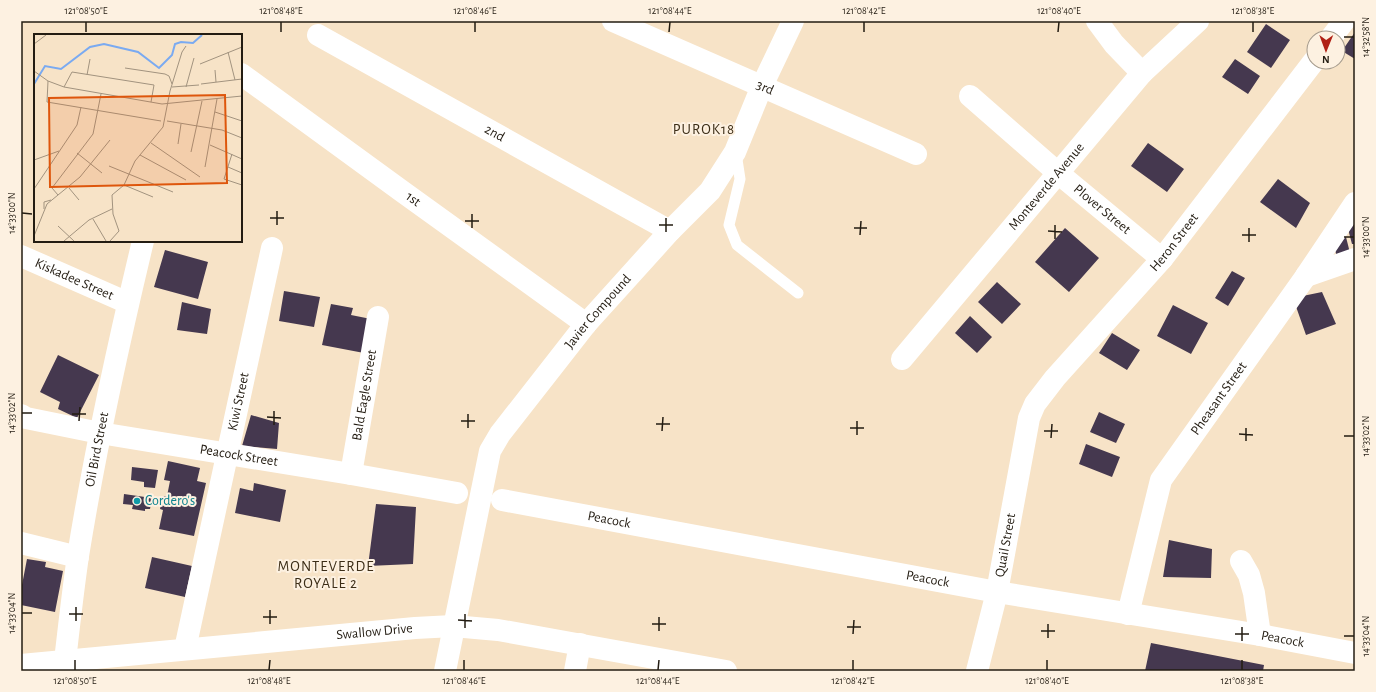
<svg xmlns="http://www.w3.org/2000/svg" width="1376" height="692" viewBox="0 0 1376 692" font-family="'Alegreya Sans',sans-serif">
	<rect width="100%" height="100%" fill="#f7e3c7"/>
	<path fill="#45384f" d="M 1266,24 L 1290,40 L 1271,68 L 1247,52 Z
		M 1355,32 L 1355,59 L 1342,51 Z
		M 1235,59 L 1260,76 L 1248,94 L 1222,77 Z
		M 1148,143 L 1184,169 L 1167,192 L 1131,166 Z
		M 1278,179 L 1310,203 L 1296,228 L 1260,202 Z
		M 1355,220 L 1355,244 L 1352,244 L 1347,225 Z
		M 1065,228 L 1099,258 L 1069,292 L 1035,262 Z
		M 1345,233 L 1351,257 L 1338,262 L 1333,241 Z
		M 165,250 L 208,262 L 198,299 L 154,287 Z
		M 1232,271 L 1245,278 L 1228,306 L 1215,298 Z
		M 997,282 L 1021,304 L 1002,324 L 978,302 Z
		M 284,291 L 320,297 L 314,327 L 279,321 Z
		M 1322,292 L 1336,324 L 1306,335 L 1293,298 Z
		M 182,302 L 211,309 L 207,334 L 177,330 Z
		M 331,304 L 353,308 L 351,315 L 371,319 L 364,353 L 322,345 Z
		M 1173,305 L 1208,323 L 1191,354 L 1157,336 Z
		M 970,316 L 992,337 L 977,353 L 955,333 Z
		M 1112,333 L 1140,350 L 1127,370 L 1099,353 Z
		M 58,355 L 99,375 L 77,418 L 58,409 L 60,402 L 40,392 Z
		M 1099,412 L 1125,424 L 1116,443 L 1090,432 Z
		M 251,415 L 279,423 L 277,449 L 242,446 Z
		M 1086,444 L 1120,457 L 1112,477 L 1079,464 Z
		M 168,461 L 200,468 L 197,481 L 206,483 L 194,536 L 159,529 L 163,510 L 160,509 L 163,496 L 167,496 L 170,481 L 164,480 Z
		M 132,467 L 158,470 L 155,488 L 144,487 L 144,482 L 131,480 Z
		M 254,483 L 286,490 L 280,522 L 235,513 L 240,488 L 253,491 Z
		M 124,494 L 152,498 L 150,509 L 145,509 L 145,511 L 132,509 L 133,505 L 123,504 Z
		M 376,504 L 416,507 L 413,564 L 368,566 Z
		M 1169,540 L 1212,549 L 1211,578 L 1163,577 Z
		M 152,557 L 192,566 L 185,597 L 145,588 Z
		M 27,559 L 46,562 L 45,567 L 63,571 L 55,612 L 21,605 L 21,590 Z
		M 1151,643 L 1264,665 L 1263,671 L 1145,671 Z"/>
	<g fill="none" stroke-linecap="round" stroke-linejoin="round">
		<path stroke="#fff" stroke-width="11" d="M 736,153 L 740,179 L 729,225 L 737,245 L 798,293"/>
		<g stroke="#fff" stroke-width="22">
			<path id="s1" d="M 613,21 L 916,154"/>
			<path d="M 1097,21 L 1114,44 L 1142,73"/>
			<path id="s2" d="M 318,35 L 670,231"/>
			<path d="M 1331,38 L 1344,21"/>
			<path id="s3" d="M 241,74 L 403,192 L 586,324"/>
			<path id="s4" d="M 970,96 L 1058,173 L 1162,259"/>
			<path id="s5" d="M 21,256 L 128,303"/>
			<path d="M 1306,276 L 1355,259"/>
			<path id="s6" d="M 902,359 L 1142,73 L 1198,21"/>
			<path id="s7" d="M 21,415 L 26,418 L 100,433 L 351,474 L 457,493"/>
			<path id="s8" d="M 351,474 L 378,317"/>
			<path id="s9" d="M 502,500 L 997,592 L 1260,635 L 1355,653"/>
			<path d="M 21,543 L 78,557"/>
			<path d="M 1241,561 L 1249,575 L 1254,593 L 1260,635"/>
			<path id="s10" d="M 1128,614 L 1161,480 L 1306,276 L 1355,203"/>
			<path id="s11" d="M 185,649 L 272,248"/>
			<path id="s12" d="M 65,661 C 69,626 73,590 78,556 C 95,450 118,345 143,241"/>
			<path id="s13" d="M 21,665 L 415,628 L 453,626 L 498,630 L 726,671"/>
			<path id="s14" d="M 445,671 L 490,451 L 500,434 L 586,324 L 670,231 L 710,191 L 735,152 L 762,86 L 793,21"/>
			<path d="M 575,671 L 580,644"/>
			<path id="s15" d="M 977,671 L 997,592 L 1029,418 L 1035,404 L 1055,378 L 1162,259 L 1314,61"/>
		</g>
	</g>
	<path fill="none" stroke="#231c12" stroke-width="1.5" d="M 86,32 L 86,22M 281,32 L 281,22M 475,32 L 475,22M 669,32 L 670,22M 864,32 L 864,22M 1058,32 L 1059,22M 1253,32 L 1253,22M 1344,37 L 1354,37M 22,213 L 32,214M 270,218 L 284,218M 465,221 L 479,221M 277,225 L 277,211M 659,225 L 673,225M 472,228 L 472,214M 854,228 L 867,228M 1048,231 L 1062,232M 666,232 L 666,218M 860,235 L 861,221M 1242,235 L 1256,235M 1344,237 L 1354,237M 1055,239 L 1055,225M 1249,242 L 1249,228M 22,413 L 32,413M 72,414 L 86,414M 267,417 L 281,418M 79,421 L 80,407M 461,421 L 475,421M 656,424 L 670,424M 274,425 L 274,411M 468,428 L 468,414M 850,428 L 864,428M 662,431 L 663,417M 1044,431 L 1058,431M 1239,434 L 1253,435M 857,435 L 857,421M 1344,436 L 1354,436M 1051,438 L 1052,424M 1246,441 L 1246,428M 22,613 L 32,613M 69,614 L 83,614M 263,617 L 277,617M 458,620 L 472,621M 76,621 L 76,607M 270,624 L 270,610M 652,624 L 666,624M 847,627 L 861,627M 465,628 L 465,614M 659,631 L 659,617M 1041,631 L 1055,631M 853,634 L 854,620M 1235,634 L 1249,634M 1344,636 L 1354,636M 1048,638 L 1048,624M 1242,641 L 1242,627M 75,670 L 75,660M 269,670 L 270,660M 464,670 L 464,660M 658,670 L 659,660M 853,670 L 853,660M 1047,670 L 1047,660M 1242,670 L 1242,660"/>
	<circle fill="#0f9aa8" stroke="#fdf1e1" stroke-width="1.5" cx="137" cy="501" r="4"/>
	<g text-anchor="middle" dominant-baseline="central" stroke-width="4" stroke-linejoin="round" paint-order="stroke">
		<g font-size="14" fill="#231c12" stroke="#fdf1e1">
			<text stroke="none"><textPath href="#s1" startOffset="166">3rd</textPath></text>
			<text stroke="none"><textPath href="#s2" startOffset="202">2nd</textPath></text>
			<text stroke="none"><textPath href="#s6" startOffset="225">Monteverde Avenue</textPath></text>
			<text stroke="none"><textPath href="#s3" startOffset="213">1st</textPath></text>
			<text stroke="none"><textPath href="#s4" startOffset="174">Plover Street</textPath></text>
			<text stroke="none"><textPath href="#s15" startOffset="487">Heron Street</textPath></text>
			<text stroke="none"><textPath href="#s5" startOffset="58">Kiskadee Street</textPath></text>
			<text stroke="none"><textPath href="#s14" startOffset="401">Javier Compound</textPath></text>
			<text stroke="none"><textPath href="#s8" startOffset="80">Bald Eagle Street</textPath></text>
			<text stroke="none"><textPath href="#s10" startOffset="238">Pheasant Street</textPath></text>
			<text stroke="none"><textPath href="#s11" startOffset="253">Kiwi Street</textPath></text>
			<text stroke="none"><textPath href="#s12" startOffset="214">Oil Bird Street</textPath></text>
			<text stroke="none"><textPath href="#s7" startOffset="222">Peacock Street</textPath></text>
			<text stroke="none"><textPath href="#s9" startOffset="109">Peacock</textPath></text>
			<text stroke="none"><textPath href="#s15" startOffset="129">Quail Street</textPath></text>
			<text stroke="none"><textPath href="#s9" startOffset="433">Peacock</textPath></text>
			<text stroke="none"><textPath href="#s13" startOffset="355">Swallow Drive</textPath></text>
			<text stroke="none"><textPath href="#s9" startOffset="793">Peacock</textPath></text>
		</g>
		<g font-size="14" fill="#0d838f" stroke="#fdf1e1" text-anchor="start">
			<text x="145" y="501">Cordero's</text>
		</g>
		<g font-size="15" letter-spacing="1" fill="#3d2e17" stroke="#fdf1e1">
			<text x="704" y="129">PUROK18</text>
			<text x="326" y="566">MONTEVERDE<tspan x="326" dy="17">ROYALE 2</tspan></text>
		</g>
	</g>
	<g transform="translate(34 34)">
		<rect width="208" height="208" fill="#f7e3c7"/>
		<path fill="none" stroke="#7aaaf1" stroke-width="2" d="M 0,50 L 11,32 L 27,35 L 56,13 L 70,10 L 104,18 L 125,34 L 138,21 L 141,10 L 147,8 L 159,9 L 168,1M 0,66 L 0,86"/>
		<path fill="none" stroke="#a2937f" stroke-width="1" d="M 0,10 L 12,1M 194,18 L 201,46M 166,30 L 208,13M 91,34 L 131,40 L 135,42 L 138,50M 181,36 L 182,48M 0,37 L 14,47 L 30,53 L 128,70 L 208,62M 53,41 L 56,25M 14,47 L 13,68 L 127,87M 167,50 L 208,45M 30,53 L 38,38 L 120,51 L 117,68M 138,53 L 165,51M 152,53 L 160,24M 181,78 L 208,87M 133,87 L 188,96 L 208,104M 117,109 L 166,143M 144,110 L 147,90M 176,111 L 208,125M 157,118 L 168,67M 43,119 L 68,139M 198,120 L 190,145 L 208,151M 106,121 L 152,146M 0,126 L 25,117M 75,132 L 139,158M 171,133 L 183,65M 194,133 L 208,139M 90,151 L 119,163M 35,154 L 45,166M 0,155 L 43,91 L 47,73M 24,161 L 18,154 L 59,100 L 67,60M 10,175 L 10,168 L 17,166M 59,185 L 72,207M 24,192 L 40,207M 0,202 L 13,170 L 46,143 L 76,106M 30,207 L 55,186 L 78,175M 76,207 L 85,197 L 79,180 L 78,161 L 90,151 L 101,127 L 129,93 L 136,57 L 148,18 L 152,12"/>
		<path fill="#de560c" fill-opacity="0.15" stroke="#de560c" stroke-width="2" d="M 191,61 L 193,149 L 16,153 L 15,64 Z"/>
		<rect width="208" height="208" fill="none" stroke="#231c12" stroke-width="2"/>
	</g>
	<rect width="1376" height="692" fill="none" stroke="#fdf1e1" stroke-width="44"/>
	<g transform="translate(1326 50) rotate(181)"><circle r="19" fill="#fdf1e1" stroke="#a69c8e"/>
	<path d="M0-3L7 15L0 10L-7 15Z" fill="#b02115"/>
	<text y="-6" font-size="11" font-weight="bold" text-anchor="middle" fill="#231c12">N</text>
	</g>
	<rect x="22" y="22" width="1332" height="648" fill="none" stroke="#231c12" stroke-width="1.5"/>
	<g font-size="10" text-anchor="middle" fill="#231c12">
		<text x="86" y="14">121°08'50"E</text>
		<text x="281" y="14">121°08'48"E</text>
		<text x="475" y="14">121°08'46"E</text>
		<text x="670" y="14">121°08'44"E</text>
		<text x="864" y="14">121°08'42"E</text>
		<text x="1059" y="14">121°08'40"E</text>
		<text x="1253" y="14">121°08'38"E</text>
		<text transform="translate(1365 37) rotate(-90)" y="4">14°32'58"N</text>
		<text transform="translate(11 213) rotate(-90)" y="4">14°33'00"N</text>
		<text transform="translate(1365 237) rotate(-90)" y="4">14°33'00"N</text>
		<text transform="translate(11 413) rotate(-90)" y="4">14°33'02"N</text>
		<text transform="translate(1365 436) rotate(-90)" y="4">14°33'02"N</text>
		<text transform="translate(11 613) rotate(-90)" y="4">14°33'04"N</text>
		<text transform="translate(1365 636) rotate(-90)" y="4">14°33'04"N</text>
		<text x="75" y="684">121°08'50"E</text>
		<text x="269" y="684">121°08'48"E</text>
		<text x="464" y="684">121°08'46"E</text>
		<text x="658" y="684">121°08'44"E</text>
		<text x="853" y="684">121°08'42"E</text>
		<text x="1047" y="684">121°08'40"E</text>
		<text x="1242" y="684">121°08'38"E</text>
	</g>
</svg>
